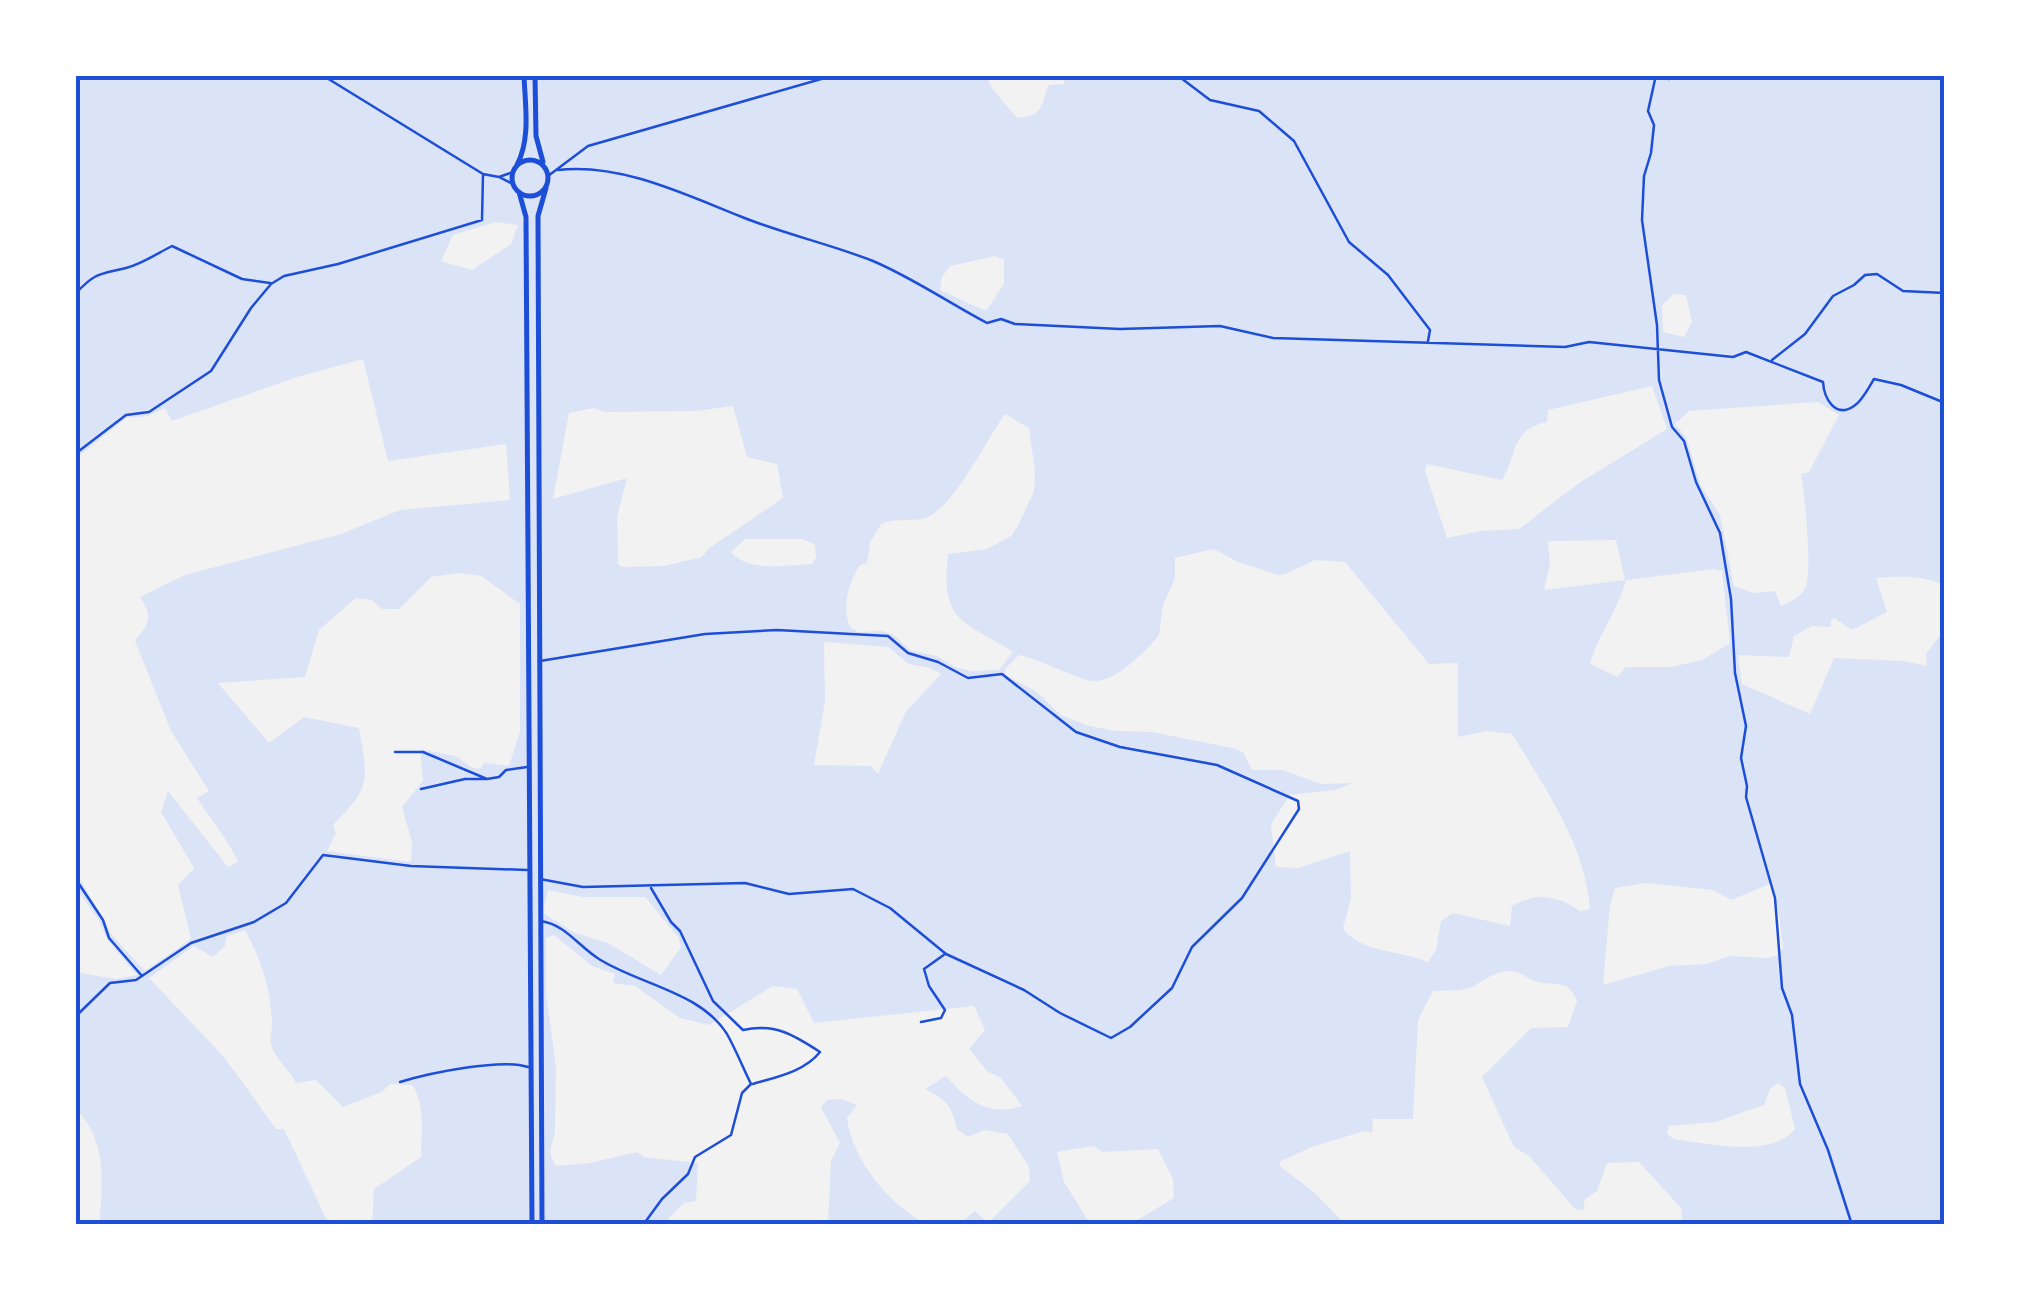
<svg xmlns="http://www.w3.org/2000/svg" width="2020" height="1300" viewBox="0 0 2020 1300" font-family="Commissioner,sans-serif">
	<rect width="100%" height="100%" fill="#f2f2f2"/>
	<path fill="#dbe4f7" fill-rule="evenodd" d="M 75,75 L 986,75 L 992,88 L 1017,118 C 1046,115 1039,106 1049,85 L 1064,84 L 1065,79 L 1061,75 L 1945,75 L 1945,586 C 1925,575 1898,576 1876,578 L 1887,612 L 1852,630 L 1834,618 L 1831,621 L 1831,627 L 1812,626 L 1794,636 L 1789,657 L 1738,655 L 1742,684 L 1810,714 L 1834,658 L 1904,661 L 1927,666 L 1926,654 L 1945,629 L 1945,1225 L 1683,1225 L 1681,1208 L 1639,1162 L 1607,1163 L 1597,1191 L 1585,1199 L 1583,1210 L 1575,1209 L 1529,1156 L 1514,1147 L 1482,1077 L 1531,1028 L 1568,1027 L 1577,1001 C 1568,978 1558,987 1538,982 C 1527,980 1522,971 1509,971 C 1493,972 1485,980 1472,987 C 1462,992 1444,990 1433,991 L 1418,1020 L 1413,1119 L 1373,1119 L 1372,1133 L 1365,1131 L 1314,1146 L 1279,1162 L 1281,1167 L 1315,1193 L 1346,1225 L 1129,1225 L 1174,1198 L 1173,1179 L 1158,1149 L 1102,1152 L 1094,1146 L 1057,1152 L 1064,1182 L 1091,1225 L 958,1225 L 975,1211 L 988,1223 L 1030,1181 L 1029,1167 L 1008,1134 L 984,1130 L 968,1137 L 957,1129 C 952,1106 946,1099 925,1089 L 946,1076 C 967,1100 988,1117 1022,1106 L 1000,1077 L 988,1072 L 969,1049 L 985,1030 L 974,1006 L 814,1023 L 797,989 L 773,986 L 709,1025 L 680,1018 L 635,986 L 613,983 L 615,974 L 592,966 L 554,935 L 546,938 L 546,992 L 556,1068 L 555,1132 L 550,1152 L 555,1166 L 589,1163 L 637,1152 L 644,1157 L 698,1163 L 696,1201 L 684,1203 L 662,1225 L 372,1225 L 374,1189 L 421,1157 C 421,1133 426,1106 412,1085 L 390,1084 L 382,1092 L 343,1107 L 316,1080 L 296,1083 C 289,1068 275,1060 271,1044 C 269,1037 273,1028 272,1021 C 270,987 261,959 245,930 L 227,936 L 225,946 L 213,957 L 194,946 L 149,978 L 224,1057 L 276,1129 L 284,1129 L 329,1225 L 99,1225 C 103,1184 107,1139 75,1108 L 75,972 L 116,979 L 137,975 L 108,941 L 98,919 L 75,887 L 75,870 L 112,935 L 145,971 L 191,939 L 178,885 L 194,868 L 161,812 L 168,791 L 228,867 L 238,862 C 228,839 211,820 197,798 L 209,791 L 171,731 L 135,641 C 149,623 153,617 140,597 L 185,575 L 341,534 L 400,510 L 510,500 L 506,444 L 388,461 L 363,359 L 297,377 L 172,421 L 165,408 L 148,416 L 126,418 L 75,459 ZM 495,222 L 518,225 L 511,244 L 472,270 L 441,261 L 453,235 ZM 995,256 L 1004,260 L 1004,284 L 986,311 L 940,290 L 942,277 L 950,266 ZM 1674,294 L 1686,295 L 1692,322 L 1684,337 L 1663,332 L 1662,305 ZM 1652,386 L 1667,429 L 1579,483 L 1519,529 L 1481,531 L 1447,538 L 1425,471 L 1427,464 L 1502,480 C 1518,454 1510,430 1547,422 L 1548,410 ZM 1818,402 L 1839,415 L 1809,472 L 1801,474 C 1805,493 1812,571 1806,586 C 1802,597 1791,601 1781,606 L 1775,591 L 1753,593 L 1734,586 L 1720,515 L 1701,486 L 1686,437 L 1675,424 L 1689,411 ZM 733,406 L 747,457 L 777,464 L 783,498 L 708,549 L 702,557 L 664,566 L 622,567 L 618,564 L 617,517 L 627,478 L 553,499 L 569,413 L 594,408 L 604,412 L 696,411 ZM 1005,414 L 1029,428 L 1035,470 L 1034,491 L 1019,524 L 1011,536 L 987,549 L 948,554 C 940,624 964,620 1013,652 L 999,670 L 972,671 L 955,667 L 937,656 L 910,650 L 894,635 L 882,631 L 858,632 L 850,627 C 842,607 848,583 860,565 L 867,563 L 870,543 L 881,524 C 896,517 914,523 928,517 C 955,505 987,439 1005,414 ZM 745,539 L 803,539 L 815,545 L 816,557 L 812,564 C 786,565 749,573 731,552 ZM 1616,540 L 1625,580 L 1544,590 L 1550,564 L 1548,541 ZM 1214,549 L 1238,562 L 1278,575 L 1288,573 L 1315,560 L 1345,562 L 1429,664 L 1458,663 L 1458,737 L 1487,731 L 1512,734 C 1545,788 1585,844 1590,909 L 1580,911 C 1556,895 1537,892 1512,906 L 1510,926 L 1453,913 L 1441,921 L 1436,950 L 1428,962 C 1403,951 1358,952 1343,928 L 1351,899 L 1350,851 L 1298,868 L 1276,867 L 1271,824 L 1290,795 L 1335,790 L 1353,783 L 1321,784 L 1283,770 L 1252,770 L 1243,752 L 1233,748 L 1152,732 L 1115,731 L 1089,726 L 1061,715 L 1037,692 L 1005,675 L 1005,669 L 1019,655 C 1041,659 1078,681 1095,681 C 1117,681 1146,651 1159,635 L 1163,605 L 1175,578 L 1175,558 ZM 1714,569 L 1722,571 L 1730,643 L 1702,660 L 1671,667 L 1625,667 L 1618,677 L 1590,664 C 1599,633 1618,610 1626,580 ZM 458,573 L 481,576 L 520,604 L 520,731 L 509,766 L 484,763 L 480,769 L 471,767 L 456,756 L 420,749 L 423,781 L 402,807 L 412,842 L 411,862 L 327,851 L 336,833 L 333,825 C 372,786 368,780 359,728 L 304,717 L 269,743 L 218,683 L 305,677 L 319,630 L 356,598 L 372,600 L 382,609 L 399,609 L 431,577 ZM 824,642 L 888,647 L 909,664 L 930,668 L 941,674 L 905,713 L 878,774 L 871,766 L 814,765 L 825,701 ZM 1646,883 L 1713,890 L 1731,900 L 1770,884 L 1778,907 L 1783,948 L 1778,955 L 1768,958 L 1730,956 L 1706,964 L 1669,966 L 1603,985 L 1610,905 L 1615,888 ZM 548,890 L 583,897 L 645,897 L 678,937 L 681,947 L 661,975 L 608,943 L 575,933 L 543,913 ZM 1778,1083 L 1785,1088 L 1795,1129 C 1771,1159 1707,1143 1674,1139 L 1667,1134 L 1669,1126 L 1715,1122 L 1764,1105 L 1770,1089 Z
		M 841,1099 L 857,1105 L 847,1118 C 853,1162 890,1205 928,1225 L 828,1225 L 831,1161 L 840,1143 L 821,1107 L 827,1100 Z"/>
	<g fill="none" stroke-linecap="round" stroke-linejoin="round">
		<path stroke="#1d4ed8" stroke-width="2.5" d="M 322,75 L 483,174 L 499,177
			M 1177,75 L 1210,100 L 1259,111 L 1294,141 L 1349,242 L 1388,275 L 1430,330 L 1428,341
			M 1656,75 L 1648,111 L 1654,125 L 1651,153 L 1644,176 L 1642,220 L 1657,325 L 1659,380 L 1672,427 L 1684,441 L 1696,482 L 1720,533 L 1731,599 L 1735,673 L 1746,726 L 1741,758 L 1747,786 L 1746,797 L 1775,898 L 1782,988 L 1792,1015 L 1800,1084 L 1828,1150 L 1852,1225
			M 1657,76 L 1669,79 L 1681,75
			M 558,170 C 621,163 684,194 742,217 C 784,234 830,244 873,261 C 913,278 949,303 987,323 L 1001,319 L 1015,324 L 1120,329 L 1220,326 L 1273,338 L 1565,347 L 1589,342 L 1733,357 L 1746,352 L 1823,382 C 1824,398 1835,419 1854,406 C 1862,401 1869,387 1874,379 L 1901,385 L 1945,403
			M 513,172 L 499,177 L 513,184
			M 548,176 L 588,146 L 835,75
			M 75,294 C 96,272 98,275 126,268 C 142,264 158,253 172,246 L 242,279 L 270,283
			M 1772,360 L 1805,334 L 1833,296 L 1854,285 L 1865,275 L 1877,274 L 1903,291 L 1945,293
			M 75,454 L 126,415 L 149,412 L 211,371 L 251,308 L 271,284 L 284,276 L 338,264 L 482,220 L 483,174
			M 395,752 L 423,752 L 487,779 L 499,777 L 506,770 L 527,767
			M 421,789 L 465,779 L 486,779
			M 75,878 L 103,920 L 109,938 L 142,976
			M 540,879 L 583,887 L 745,883 L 789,894 L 853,889 L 890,908 L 946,954 L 1024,990 L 1060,1013 L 1111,1038 L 1130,1027 L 1172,988 L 1192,947 L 1242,898 L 1299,809 L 1298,801 L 1217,765 L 1120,747 L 1076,732 L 1002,674 L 968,678 L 938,662 L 908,653 L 888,636 L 777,630 L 705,634 L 540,661
			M 651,888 L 671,922 L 680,931 L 713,1001 L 743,1030 C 775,1023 794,1035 820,1052 C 804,1072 776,1077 753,1084
			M 541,921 C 566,925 578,946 599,959 C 638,984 701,992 727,1034 C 736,1050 743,1068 751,1084 L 742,1093 L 731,1135 L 695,1157 L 688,1174 L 662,1199 L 643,1225
			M 75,1017 L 110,983 L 136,980 L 191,943 L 254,922 L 286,903 L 323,855 L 411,866 L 527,870
			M 921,1022 L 941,1018 L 945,1010 L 929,986 L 924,969 L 945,954
			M 400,1082 C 429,1073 502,1058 528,1067"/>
		<path stroke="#1d4ed8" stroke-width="5" d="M 535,75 L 536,136 L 543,162
			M512 178a18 18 0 1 1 36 0a18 18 0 1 1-36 0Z
			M 517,165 C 531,138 525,105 524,75
			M 519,192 L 526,217 L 532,1225
			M 542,1225 L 538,216 L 546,188"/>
	</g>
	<rect width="2020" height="1300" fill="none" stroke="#ffffff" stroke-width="155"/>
	<rect x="78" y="78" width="1864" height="1144" fill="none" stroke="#1d4ed8" stroke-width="4"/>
</svg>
